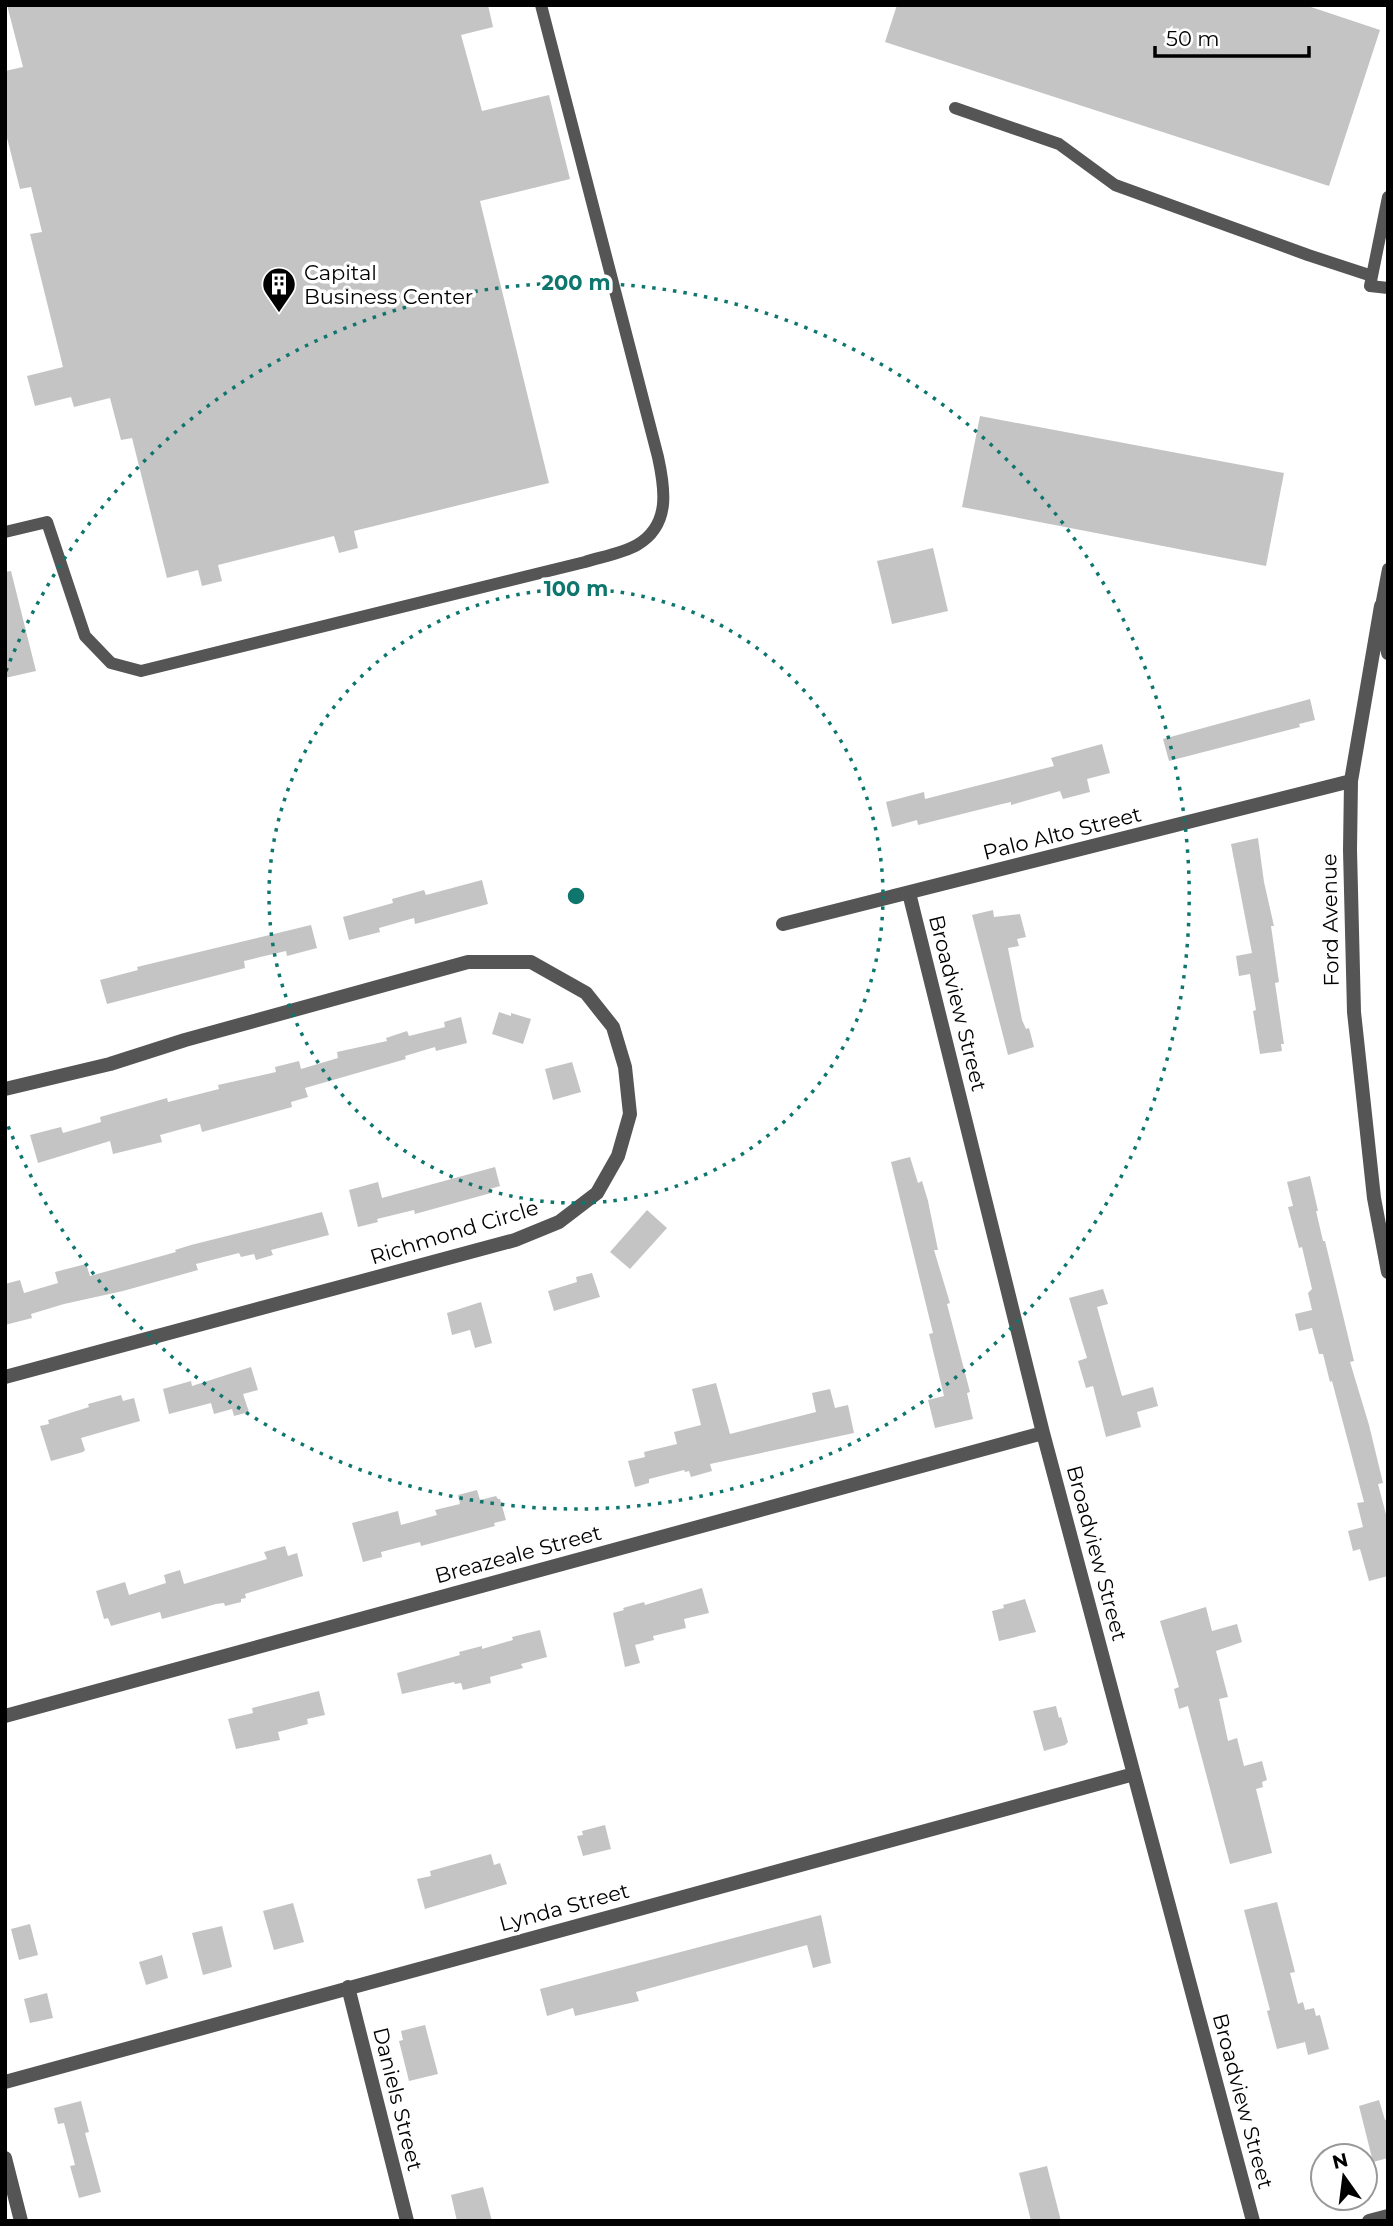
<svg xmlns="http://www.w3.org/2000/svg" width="1393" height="2226" viewBox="0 0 1393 2226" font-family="Montserrat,sans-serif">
	<rect width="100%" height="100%" fill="#fff"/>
	<path fill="#c4c4c4" d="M 7,5 L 488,5 L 493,27 L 461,35 L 482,111 L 549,95 L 570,179 L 480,201 L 549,483 L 354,531 L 358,548 L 339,553 L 334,536 L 218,565 L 222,581 L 202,586 L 198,570 L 167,578 L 132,438 L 121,440 L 110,398 L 74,407 L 71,397 L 35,406 L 27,376 L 63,367 L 30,234 L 42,232 L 31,187 L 20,189 L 5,130 L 5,71 L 23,67 Z
		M 897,5 L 1305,5 L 1380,30 L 1329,186 L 885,42 Z
		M 980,416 L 1284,473 L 1266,566 L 962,507 Z
		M 933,548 L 948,611 L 892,624 L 877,561 Z
		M 11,571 L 36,671 L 5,678 L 5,572 Z
		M 1310,699 L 1315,720 L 1299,724 L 1300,727 L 1169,761 L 1163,739 Z
		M 1102,744 L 1110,773 L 1087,779 L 1090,792 L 1063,799 L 1060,791 L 1011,805 L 1011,802 L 1002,804 L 918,825 L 917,820 L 892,827 L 886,802 L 924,792 L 925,799 L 1054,766 L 1051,758 Z
		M 1258,838 L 1264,882 L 1274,926 L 1271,926 L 1279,982 L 1275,983 L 1284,1044 L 1281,1044 L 1282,1051 L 1260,1054 L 1253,1011 L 1256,1010 L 1250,974 L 1239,976 L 1236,956 L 1252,953 L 1231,844 Z
		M 482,880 L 488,904 L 415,924 L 414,918 L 379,928 L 380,932 L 349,940 L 343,917 L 393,903 L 392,899 L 424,890 L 426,895 Z
		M 993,910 L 994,917 L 1020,914 L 1026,937 L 1017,939 L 1019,946 L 1008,948 L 1022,1020 L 1026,1029 L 1029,1028 L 1034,1047 L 1008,1055 L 972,915 Z
		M 311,925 L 317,948 L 287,956 L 286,951 L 244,961 L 245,968 L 107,1004 L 100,980 L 138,970 L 137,967 Z
		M 499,1012 L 511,1016 L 511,1013 L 531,1019 L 523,1044 L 492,1034 Z
		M 461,1017 L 467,1043 L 436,1051 L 435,1047 L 405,1056 L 406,1059 L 305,1088 L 308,1097 L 291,1102 L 292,1107 L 202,1132 L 200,1124 L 160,1135 L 162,1142 L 113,1154 L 110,1141 L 38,1163 L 30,1135 L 61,1127 L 63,1133 L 101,1122 L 100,1117 L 167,1098 L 168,1102 L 219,1089 L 218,1085 L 276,1072 L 275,1067 L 299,1061 L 301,1069 L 338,1058 L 337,1052 L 387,1041 L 386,1038 L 407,1031 L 409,1036 L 445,1027 L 444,1022 Z
		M 572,1062 L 581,1092 L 553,1100 L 545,1069 Z
		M 910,1157 L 918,1183 L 922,1181 L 928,1201 L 938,1250 L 934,1250 L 950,1303 L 947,1304 L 970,1392 L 967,1393 L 973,1419 L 935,1428 L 928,1400 L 944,1396 L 929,1334 L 933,1333 L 891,1162 Z
		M 495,1167 L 500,1186 L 490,1189 L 491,1193 L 415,1214 L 414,1210 L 377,1219 L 378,1222 L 358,1227 L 349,1190 L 378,1182 L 382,1198 Z
		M 1310,1176 L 1318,1211 L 1316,1211 L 1323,1241 L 1325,1241 L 1354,1361 L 1350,1362 L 1369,1425 L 1383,1483 L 1378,1484 L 1388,1522 L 1388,1576 L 1369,1581 L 1360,1549 L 1353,1551 L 1348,1531 L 1363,1527 L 1357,1503 L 1364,1502 L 1332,1381 L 1330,1382 L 1323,1354 L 1319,1354 L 1312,1328 L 1299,1331 L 1295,1314 L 1312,1310 L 1308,1293 L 1312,1289 L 1302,1247 L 1299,1248 L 1288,1207 L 1293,1206 L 1287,1182 Z
		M 647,1210 L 667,1228 L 630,1269 L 610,1252 Z
		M 322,1212 L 329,1235 L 271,1250 L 273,1255 L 256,1260 L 254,1254 L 241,1257 L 239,1253 L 196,1264 L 198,1270 L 123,1291 L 64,1304 L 31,1314 L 32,1318 L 5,1325 L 5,1284 L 20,1280 L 24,1293 L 58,1283 L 55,1272 L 86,1264 L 90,1276 L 176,1252 L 175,1250 L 191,1245 Z
		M 592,1273 L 600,1297 L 554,1311 L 548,1291 L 577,1282 L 576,1277 Z
		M 1103,1289 L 1108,1304 L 1097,1307 L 1122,1396 L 1153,1387 L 1158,1406 L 1137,1412 L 1141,1427 L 1106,1437 L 1093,1386 L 1086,1388 L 1078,1361 L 1087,1358 L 1069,1298 Z
		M 481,1302 L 492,1343 L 475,1348 L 470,1330 L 452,1335 L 447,1313 Z
		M 251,1367 L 258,1390 L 243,1394 L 249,1412 L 234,1416 L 232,1409 L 214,1414 L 211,1403 L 169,1414 L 163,1389 L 191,1381 L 192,1386 Z
		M 716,1383 L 730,1434 L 816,1412 L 812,1393 L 830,1389 L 835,1408 L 848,1405 L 854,1433 L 710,1464 L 712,1471 L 691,1477 L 689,1471 L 685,1472 L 684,1470 L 649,1479 L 649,1483 L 635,1487 L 628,1461 L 645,1457 L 644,1452 L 677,1444 L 674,1432 L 701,1425 L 692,1389 Z
		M 121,1395 L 123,1401 L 134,1398 L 140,1421 L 81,1438 L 85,1450 L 83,1452 L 51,1461 L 40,1426 L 49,1424 L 48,1420 L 89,1407 L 88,1404 Z
		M 477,1490 L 480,1500 L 496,1496 L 498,1499 L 500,1499 L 506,1520 L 494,1523 L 495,1526 L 421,1546 L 420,1542 L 381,1552 L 382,1557 L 363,1562 L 352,1523 L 398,1511 L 401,1525 L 437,1515 L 435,1510 L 460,1504 L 458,1495 Z
		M 285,1546 L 288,1556 L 297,1553 L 303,1576 L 245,1594 L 246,1598 L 241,1599 L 241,1602 L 225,1606 L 224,1603 L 216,1604 L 162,1619 L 160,1612 L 111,1626 L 108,1618 L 104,1619 L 96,1591 L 125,1582 L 129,1595 L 166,1583 L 164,1575 L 180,1570 L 184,1584 L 267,1559 L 264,1552 Z
		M 702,1588 L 709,1613 L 684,1619 L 686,1628 L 653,1636 L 654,1640 L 635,1645 L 640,1663 L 625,1667 L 613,1613 L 624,1610 L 623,1608 L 644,1602 L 645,1605 Z
		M 1025,1599 L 1036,1632 L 999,1641 L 992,1611 L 1004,1608 L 1003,1605 Z
		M 1206,1607 L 1212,1631 L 1237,1624 L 1242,1642 L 1216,1651 L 1228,1697 L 1219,1699 L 1228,1741 L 1237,1738 L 1244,1766 L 1262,1761 L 1267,1780 L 1262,1782 L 1263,1787 L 1256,1789 L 1272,1853 L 1230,1864 L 1188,1706 L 1179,1709 L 1174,1689 L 1179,1687 L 1160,1621 Z
		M 540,1630 L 547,1657 L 521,1664 L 523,1668 L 490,1677 L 491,1683 L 463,1690 L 461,1683 L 455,1684 L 454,1682 L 402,1694 L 397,1673 L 460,1655 L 459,1652 L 482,1646 L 482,1649 L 513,1640 L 512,1637 Z
		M 319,1691 L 325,1715 L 307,1719 L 308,1724 L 278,1732 L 280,1740 L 236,1749 L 228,1719 L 253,1713 L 252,1708 Z
		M 1056,1706 L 1059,1718 L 1061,1717 L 1068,1742 L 1065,1745 L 1044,1751 L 1033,1711 Z
		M 605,1825 L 611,1849 L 583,1856 L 577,1836 L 583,1835 L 582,1831 Z
		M 491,1854 L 494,1865 L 500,1863 L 507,1884 L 425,1909 L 417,1879 L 431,1876 L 430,1871 Z
		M 1277,1902 L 1295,1972 L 1290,1973 L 1298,2004 L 1303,2002 L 1305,2010 L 1314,2008 L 1316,2016 L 1320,2015 L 1329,2049 L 1308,2055 L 1305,2042 L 1277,2049 L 1267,2011 L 1270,2010 L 1244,1910 Z
		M 293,1903 L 304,1942 L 274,1950 L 263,1911 Z
		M 821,1915 L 831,1963 L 813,1968 L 807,1945 L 636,1992 L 639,2001 L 575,2016 L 573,2008 L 547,2016 L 540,1989 Z
		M 30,1924 L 38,1955 L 19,1960 L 11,1929 Z
		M 222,1926 L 232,1967 L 203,1975 L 192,1933 Z
		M 162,1955 L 168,1978 L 146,1985 L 139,1962 Z
		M 47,1993 L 53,2018 L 30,2023 L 24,1999 Z
		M 425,2025 L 438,2074 L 409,2081 L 399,2041 L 403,2040 L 401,2031 Z
		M 1379,2100 L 1385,2120 L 1388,2119 L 1388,2158 L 1373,2162 L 1359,2106 Z
		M 81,2101 L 89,2132 L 85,2133 L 101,2192 L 79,2198 L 70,2166 L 75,2165 L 64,2123 L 58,2124 L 54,2108 Z
		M 1047,2166 L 1061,2221 L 1031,2221 L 1019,2173 Z
		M 483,2187 L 492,2221 L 457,2221 L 451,2195 Z"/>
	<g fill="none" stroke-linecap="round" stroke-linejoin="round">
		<path stroke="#555" stroke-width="12" d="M 955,108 L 1059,144 L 1115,185 L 1308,255 L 1372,276
			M 1388,197 L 1370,286 L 1388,288
			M 5,532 L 47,522 L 85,636 L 111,663 L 141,671 L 585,562 C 601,557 623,553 637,545 C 671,525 665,489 658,457 L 541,5
			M 1381,606 L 1388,569"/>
		<path stroke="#555" stroke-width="14" d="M 1381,606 L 1351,781 L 1350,850 L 1354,1012 L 1374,1198 L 1388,1272
			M 1383,622 L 1388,653
			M 909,893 L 1043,1433 L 1253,2221
			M 783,924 L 1351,781
			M 5,1089 L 110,1064 L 185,1040 L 468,962 L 531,962 L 586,993 L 613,1027 L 625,1067 L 630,1114 L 618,1156 L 597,1193 L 559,1222 L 515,1240 L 5,1377
			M 5,1716 L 1043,1433
			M 348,1987 L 407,2221
			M 5,2082 L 1134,1774
			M 1369,2221 L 1388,2216"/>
		<path stroke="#555" stroke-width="14" d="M 5,2158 L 21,2221"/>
	</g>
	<g fill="none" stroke="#0f766e" stroke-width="3.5" stroke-dasharray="3.5 7">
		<circle cx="576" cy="896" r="307"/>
		<path d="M6 671A613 613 0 1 1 6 1121"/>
	</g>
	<defs>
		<g id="building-pin" transform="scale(1.75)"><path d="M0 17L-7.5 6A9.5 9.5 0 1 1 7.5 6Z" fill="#000" stroke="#fff"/><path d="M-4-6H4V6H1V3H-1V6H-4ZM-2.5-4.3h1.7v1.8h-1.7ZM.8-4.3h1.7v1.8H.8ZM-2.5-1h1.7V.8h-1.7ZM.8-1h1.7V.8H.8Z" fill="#fff"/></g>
	</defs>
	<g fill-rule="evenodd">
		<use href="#building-pin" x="279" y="284"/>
	</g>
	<g text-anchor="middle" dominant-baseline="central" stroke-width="7" stroke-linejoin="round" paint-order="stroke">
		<g font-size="21" fill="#000" stroke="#fff" text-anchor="start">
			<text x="304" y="272">Capital<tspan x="304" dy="24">Business Center</tspan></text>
		</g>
		<g font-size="21" fill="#000" stroke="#fff">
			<text transform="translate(1062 833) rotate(-14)">Palo Alto Street</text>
			<text transform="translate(1330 920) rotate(-91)">Ford Avenue</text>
			<text transform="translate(958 1003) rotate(76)">Broadview Street</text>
			<text transform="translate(454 1232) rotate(-17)">Richmond Circle</text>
			<text transform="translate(1097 1553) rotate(75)">Broadview Street</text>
			<text transform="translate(518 1554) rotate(-15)">Breazeale Street</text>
			<text transform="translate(564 1907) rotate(-15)">Lynda Street</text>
			<text transform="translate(398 2099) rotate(76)">Daniels Street</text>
			<text transform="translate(1243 2101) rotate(75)">Broadview Street</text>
		</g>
	</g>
	<circle cx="576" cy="896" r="10" fill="#0f766e" stroke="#fff" stroke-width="3.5"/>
	<g font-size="21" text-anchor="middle" font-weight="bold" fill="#0f766e" stroke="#fff" stroke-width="7" stroke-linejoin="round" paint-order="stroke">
		<text x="576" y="290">200 m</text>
		<text x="576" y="596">100 m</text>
	</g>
	<rect width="1393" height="2226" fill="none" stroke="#000000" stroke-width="14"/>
	<g transform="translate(1344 2177) rotate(346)"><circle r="33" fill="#ffffff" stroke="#999999" stroke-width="2"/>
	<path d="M0-5L12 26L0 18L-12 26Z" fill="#000000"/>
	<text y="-10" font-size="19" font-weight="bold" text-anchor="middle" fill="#000000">N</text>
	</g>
	<path d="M1155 46v10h154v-10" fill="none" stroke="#000000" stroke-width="3.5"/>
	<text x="1166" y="46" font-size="21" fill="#000000" stroke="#ffffff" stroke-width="5" paint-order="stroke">50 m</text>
</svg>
